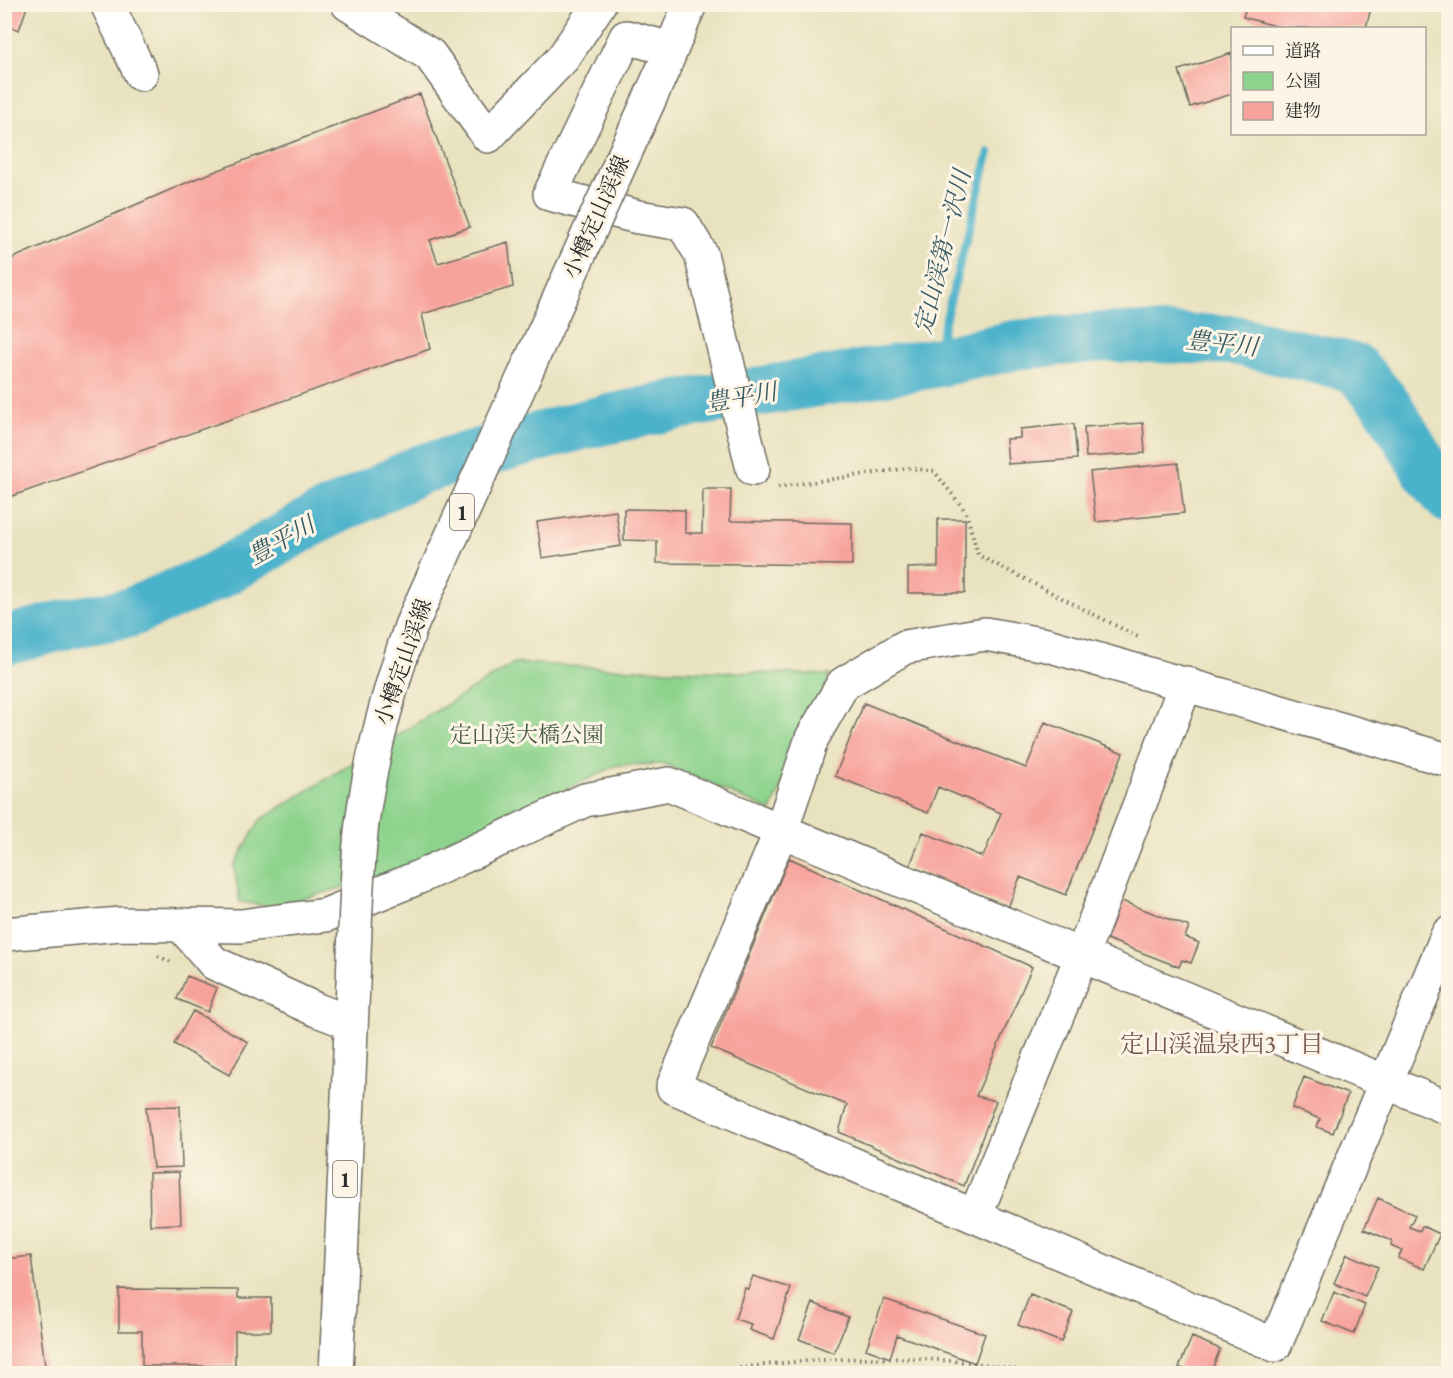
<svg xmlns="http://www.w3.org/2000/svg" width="1453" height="1378" viewBox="0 0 1453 1378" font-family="'EB Garamond','Noto Serif JP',serif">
	<rect width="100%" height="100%" fill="#fcf5e5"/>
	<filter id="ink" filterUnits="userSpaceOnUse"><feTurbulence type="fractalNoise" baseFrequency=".0167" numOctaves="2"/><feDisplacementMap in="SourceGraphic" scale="12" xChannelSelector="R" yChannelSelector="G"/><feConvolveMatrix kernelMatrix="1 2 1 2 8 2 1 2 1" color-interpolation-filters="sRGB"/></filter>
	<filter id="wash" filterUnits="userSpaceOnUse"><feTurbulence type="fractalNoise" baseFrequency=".008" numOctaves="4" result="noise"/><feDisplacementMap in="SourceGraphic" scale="24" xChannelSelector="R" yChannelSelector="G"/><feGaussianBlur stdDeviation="1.35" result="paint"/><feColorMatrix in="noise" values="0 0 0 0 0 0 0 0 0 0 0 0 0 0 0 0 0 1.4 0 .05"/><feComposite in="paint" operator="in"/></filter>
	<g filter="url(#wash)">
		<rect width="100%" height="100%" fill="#e9e2bf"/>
		<path fill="#8dd38d" stroke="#5c7f5c" stroke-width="1.5" d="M 514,663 L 606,668 L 830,675 L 771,811 L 665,764 L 617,765 L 403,870 L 274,907 L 240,902 L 234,866 L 260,820 Z"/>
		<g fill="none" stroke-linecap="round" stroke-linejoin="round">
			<path stroke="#4cb2cb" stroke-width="8" d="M 934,363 L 989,152"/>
			<path stroke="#4cb2cb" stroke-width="50" d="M 4,641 L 75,622 L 129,613 L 214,577 L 315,520 L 421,469 L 586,424 L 671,406 L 934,363 L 1015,345 L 1103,337 L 1235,340 L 1355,368 L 1388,406 L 1428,473 L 1448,498"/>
		</g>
		<g id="blocks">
			<path fill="#f7a39c" d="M 4,4 L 28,4 L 19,30 L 8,26 L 5,35 Z
				M 1247,4 L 1372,4 L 1366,28 L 1282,28 L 1243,17 Z
				M 1232,53 L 1232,94 L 1190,107 L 1179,70 Z
				M 420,94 L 470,227 L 430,240 L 438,263 L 508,242 L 513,287 L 422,314 L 430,349 L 4,499 L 4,262 L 195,179 Z
				M 1143,423 L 1145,453 L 1086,457 L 1084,427 Z
				M 1074,424 L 1077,459 L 1008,464 L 1006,439 L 1020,438 L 1020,429 Z
				M 1178,463 L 1184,513 L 1096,522 L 1090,472 Z
				M 703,489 L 731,489 L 730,521 L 852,523 L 852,565 L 657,563 L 657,541 L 624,540 L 624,509 L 685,510 L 685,533 L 702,533 Z
				M 616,511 L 621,546 L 542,558 L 537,522 Z
				M 938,519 L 965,519 L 965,593 L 908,593 L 908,568 L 938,567 Z
				M 864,703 L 1026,768 L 1045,722 L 1123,753 L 1066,895 L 1020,877 L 1008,908 L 909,868 L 923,832 L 983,857 L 1001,813 L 938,787 L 928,813 L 835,776 Z
				M 789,858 L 1032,967 L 976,1096 L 996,1101 L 964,1186 L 839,1132 L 847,1105 L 711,1048 Z
				M 1119,900 L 1189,927 L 1185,937 L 1199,943 L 1191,963 L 1182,960 L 1179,967 L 1104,938 Z
				M 187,976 L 217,988 L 208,1012 L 177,999 Z
				M 193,1011 L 248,1042 L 229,1075 L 174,1044 Z
				M 1304,1077 L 1348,1094 L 1333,1133 L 1317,1127 L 1320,1119 L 1292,1108 Z
				M 180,1106 L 182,1167 L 153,1168 L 146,1107 Z
				M 179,1172 L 181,1224 L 150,1225 L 149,1173 Z
				M 1378,1198 L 1415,1215 L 1409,1227 L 1420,1231 L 1422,1226 L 1440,1234 L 1424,1269 L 1398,1258 L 1402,1251 L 1391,1246 L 1392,1241 L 1364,1229 Z
				M 1347,1254 L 1378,1267 L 1365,1297 L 1334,1283 Z
				M 31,1256 L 46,1374 L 4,1374 L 4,1259 Z
				M 753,1276 L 791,1288 L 774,1339 L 749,1330 L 751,1324 L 735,1319 L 745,1288 L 748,1289 Z
				M 119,1289 L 238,1290 L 238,1298 L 271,1298 L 271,1331 L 235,1331 L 235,1366 L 142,1366 L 142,1331 L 119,1331 Z
				M 1334,1292 L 1365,1305 L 1354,1334 L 1322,1321 Z
				M 1030,1295 L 1073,1312 L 1061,1342 L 1018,1325 Z
				M 884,1299 L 985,1334 L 975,1363 L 897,1335 L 890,1358 L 866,1349 Z
				M 813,1303 L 848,1317 L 834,1353 L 799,1339 Z
				M 1192,1337 L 1220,1349 L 1210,1374 L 1195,1374 L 1179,1367 Z"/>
		</g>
	</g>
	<g filter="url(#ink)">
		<use href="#blocks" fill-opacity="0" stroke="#6e6b5f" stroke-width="1.5"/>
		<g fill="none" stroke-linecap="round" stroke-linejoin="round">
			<g stroke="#6e6b5f" stroke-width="36">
				<path id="minor" d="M 107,4 L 141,74
					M 348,4 L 430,55 L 488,136 L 563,58 L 599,4
					M 671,49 L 626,37 L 550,194 L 638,217 L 683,224 L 701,254 L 753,469
					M 1448,760 L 1047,645 L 985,634 L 905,647 L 843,684 L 812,738 L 781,831 L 673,1087 L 1275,1345 L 1448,934
					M 182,926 L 214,963 L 317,1010 L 351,1023
					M 4,934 L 121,924 L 241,926 L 326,915 L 417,878 L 585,800 L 669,784 L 1448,1108
					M 975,1216 L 1082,955 L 1186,683"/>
			</g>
			<g stroke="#6e6b5f" stroke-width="36">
				<path id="major" d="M 664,67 L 690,4
					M 336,1374 L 353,984"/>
			</g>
			<path stroke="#6e6b5f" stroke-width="4" stroke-dasharray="1.5 4.5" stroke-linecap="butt" d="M 778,487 L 909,468 L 934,471 L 966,512 L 978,555 L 1140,638
				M 158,956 L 171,962
				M 704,1374 C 800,1356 940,1350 1035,1374"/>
			<use href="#minor" stroke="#fff" stroke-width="33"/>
			<use href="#major" stroke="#fff" stroke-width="33"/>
			<g stroke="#6e6b5f" stroke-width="36" stroke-linecap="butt">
				<path id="major-bridge" d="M 353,984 C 355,930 356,876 362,823 C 371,755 389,690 411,626 L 664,67"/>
			</g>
			<use href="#major-bridge" stroke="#fff" stroke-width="33"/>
		</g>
	</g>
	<g text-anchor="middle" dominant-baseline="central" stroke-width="6" stroke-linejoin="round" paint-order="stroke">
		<g fill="#fcf5e5" stroke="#6a6863" stroke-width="1.5">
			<rect x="450" y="494" width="24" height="36" rx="4.5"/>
			<rect x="333" y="1161" width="24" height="36" rx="4.5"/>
		</g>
		<g font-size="21" font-weight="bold" fill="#2b2b2b">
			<text x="462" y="512">1</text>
			<text x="345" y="1179">1</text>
		</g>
		<g font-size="22" fill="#2b2b2b" stroke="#fcf5e5">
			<text transform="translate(596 217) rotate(-66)">小樽定山渓線</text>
			<text transform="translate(403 662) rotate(-71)">小樽定山渓線</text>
		</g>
		<g font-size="22" fill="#485d48" stroke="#fcf5e5">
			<text x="527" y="734">定山渓大橋公園</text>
		</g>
		<g font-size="24" font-style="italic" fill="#375a63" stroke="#fcf5e5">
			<text transform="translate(942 252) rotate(-76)">定山渓第一沢川</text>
			<text transform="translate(1222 343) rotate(6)">豊平川</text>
			<text transform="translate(741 397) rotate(-10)">豊平川</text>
			<text transform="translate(281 540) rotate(-29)">豊平川</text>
		</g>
		<g font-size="24" fill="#725553" stroke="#fcf5e5">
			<text x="1222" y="1043">定山渓温泉西3丁目</text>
		</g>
	</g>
	<rect width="1453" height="1378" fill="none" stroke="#fcf5e5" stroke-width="24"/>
	<rect x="1231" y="27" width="195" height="108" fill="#fcf5e5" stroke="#a8a49b" stroke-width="1.5"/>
	<rect x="1243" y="46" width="30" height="9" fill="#ffffff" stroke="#a8a49b" stroke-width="1.5"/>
	<text x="1285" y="57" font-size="18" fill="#2b2b2b">道路</text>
	<rect x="1243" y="72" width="30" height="18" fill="#8dd38d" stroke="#a8a49b" stroke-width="1.5"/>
	<text x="1285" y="87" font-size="18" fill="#2b2b2b">公園</text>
	<rect x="1243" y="102" width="30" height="18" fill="#f7a39c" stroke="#a8a49b" stroke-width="1.5"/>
	<text x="1285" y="117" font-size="18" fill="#2b2b2b">建物</text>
</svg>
